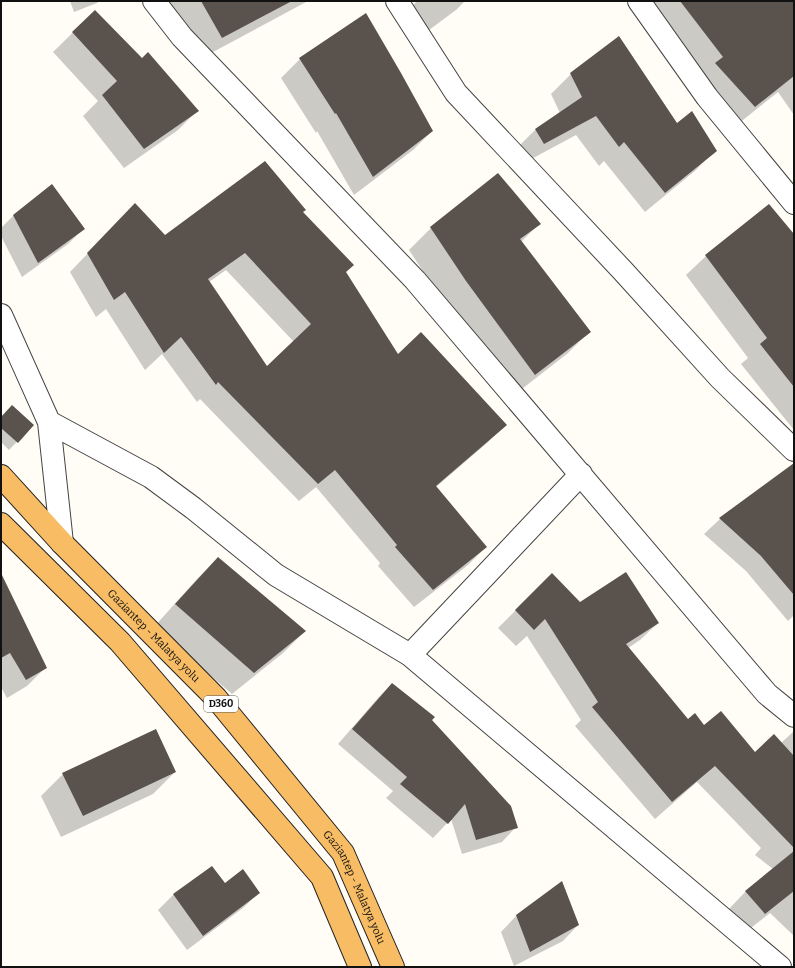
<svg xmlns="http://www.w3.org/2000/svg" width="795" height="968" viewBox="0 0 795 968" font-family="Bitter,serif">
	<rect width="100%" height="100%" fill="#fffdf5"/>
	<path fill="#0003" fill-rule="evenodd" d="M 70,1 L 99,1 L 97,3 L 74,12 Z
		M 167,1 L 308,1 L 200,59 Z
		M 417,1 L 465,1 L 456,10 L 421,36 L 405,14 Z
		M 648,1 L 794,1 L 794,115 L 778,92 L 733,128 Z
		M 95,11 L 142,59 L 197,111 L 178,130 L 124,168 L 83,116 L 98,101 L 53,52 Z
		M 365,15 L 432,131 L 413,150 L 354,195 L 317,131 L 316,133 L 281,78 L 300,59 Z
		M 571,74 L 677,124 L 715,150 L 696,170 L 645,212 L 604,161 L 599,166 L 576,135 L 524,163 L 516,149 L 535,130 L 560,113 L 551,94 Z
		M 769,205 L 794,235 L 794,430 L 741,364 L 748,358 L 686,275 L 706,256 Z
		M 302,212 L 345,273 L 398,356 L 505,425 L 487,443 L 436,487 L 486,547 L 468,565 L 414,607 L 378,566 L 380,563 L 316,487 L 299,501 L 200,399 L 197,402 L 162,354 L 145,370 L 106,309 L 96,317 L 70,272 L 117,223 L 165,236 ZM 226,270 L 294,342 L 266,368 L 209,282 Z
		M 14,215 L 83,229 L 68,244 L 22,277 L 1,236 L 1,228 Z
		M 539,224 L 521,242 L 590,331 L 568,353 L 513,396 L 444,303 L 409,250 L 431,228 Z
		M 1,418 L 33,425 L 9,450 L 1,442 Z
		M 789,468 L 794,475 L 794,615 L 788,621 L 746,571 L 704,534 L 720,519 Z
		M 218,558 L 305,631 L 283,653 L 232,694 L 154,627 L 196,580 Z
		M 552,574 L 580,603 L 658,623 L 640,640 L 628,648 L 688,720 L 704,727 L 755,754 L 781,743 L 794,731 L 794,936 L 770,913 L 747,931 L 729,909 L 746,891 L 773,869 L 755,855 L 761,848 L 697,782 L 655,819 L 575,726 L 581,720 L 527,636 L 516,646 L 498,628 Z
		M 1,587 L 45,668 L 27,686 L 7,698 L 1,687 Z
		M 392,684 L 431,720 L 516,827 L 502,842 L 462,854 L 451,819 L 433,838 L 386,798 L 393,791 L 338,744 L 378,698 Z
		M 175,772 L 153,794 L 61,837 L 41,796 L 63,774 Z
		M 211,867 L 224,885 L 259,893 L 243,908 L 187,950 L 158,910 L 173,895 Z
		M 562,883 L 578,925 L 563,941 L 514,966 L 501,932 L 516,916 Z"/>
	<path fill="#5a524d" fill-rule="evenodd" d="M 201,1 L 292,1 L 222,38 Z
		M 680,1 L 794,1 L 794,76 L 755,107 L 715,63 L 723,57 Z
		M 95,10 L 142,58 L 148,52 L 199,111 L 144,149 L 102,95 L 117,81 L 72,32 Z
		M 366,13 L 401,73 L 433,131 L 373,177 L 336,113 L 335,114 L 299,58 Z
		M 619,36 L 677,123 L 692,111 L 717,151 L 665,193 L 624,142 L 619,147 L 596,116 L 544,144 L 535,129 L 582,97 L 570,73 Z
		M 265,161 L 306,210 L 303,212 L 354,265 L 346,272 L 398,354 L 421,332 L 507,425 L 436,486 L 487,547 L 433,590 L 395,547 L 397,545 L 335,470 L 318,484 L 218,382 L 216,385 L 181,337 L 164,353 L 125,292 L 114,300 L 87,253 L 135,203 L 165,235 ZM 245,253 L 311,324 L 267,366 L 208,279 Z
		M 498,173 L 541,224 L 520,239 L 591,332 L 535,375 L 466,281 L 430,227 Z
		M 52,184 L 85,229 L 38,263 L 13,215 Z
		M 769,204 L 794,234 L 794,387 L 760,344 L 767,338 L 705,255 Z
		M 12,405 L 34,425 L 18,443 L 1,428 L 1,417 Z
		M 794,463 L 794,595 L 761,556 L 719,518 Z
		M 218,557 L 306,631 L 254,673 L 175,604 Z
		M 626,572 L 659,623 L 626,644 L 688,719 L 695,713 L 704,725 L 721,711 L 755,752 L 774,734 L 794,756 L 794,848 L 715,766 L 672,802 L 592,707 L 598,702 L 545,619 L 534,630 L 515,610 L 552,573 L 580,602 Z
		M 1,573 L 47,668 L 26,680 L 10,653 L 1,658 Z
		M 392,683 L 435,717 L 432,720 L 511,806 L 518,828 L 476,840 L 465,804 L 448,824 L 400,784 L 407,777 L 352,729 Z
		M 156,729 L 176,772 L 83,816 L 62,773 Z
		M 794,851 L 794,891 L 765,914 L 745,891 Z
		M 212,866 L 225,883 L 243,869 L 260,893 L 203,936 L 173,894 Z
		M 562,881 L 579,925 L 530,952 L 516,915 Z"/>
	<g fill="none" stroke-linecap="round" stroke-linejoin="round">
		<g stroke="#444" stroke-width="24">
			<path id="minor" d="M 154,1 L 182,37 L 415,280 L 767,694 L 794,716
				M 397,1 L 456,93 L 623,271 L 720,378 L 794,450
				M 639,1 L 707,97 L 794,203
				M 1,315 L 49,422 L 62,543
				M 49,422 L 151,477 L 193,508 L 276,575 L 410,655 L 780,967
				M 410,655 L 581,474"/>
		</g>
		<g stroke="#222" stroke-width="24">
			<g id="trunk">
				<path id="s1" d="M 1,476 L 62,543 L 216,698 L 343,853 L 393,967"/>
				<path d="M 1,524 L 120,642 L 322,877 L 360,967"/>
			</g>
		</g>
		<use href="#minor" stroke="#fff" stroke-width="22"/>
		<use href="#trunk" stroke="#f7bc64" stroke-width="22"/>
	</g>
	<g text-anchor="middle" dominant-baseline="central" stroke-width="4" stroke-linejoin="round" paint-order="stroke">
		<rect fill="#fff" stroke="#585858" stroke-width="1" x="204" y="696" width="34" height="16" rx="3"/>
		<g font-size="10" font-weight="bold" fill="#111">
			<text x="221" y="704">D360</text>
		</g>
		<g font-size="11" fill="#111" stroke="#fff">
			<text stroke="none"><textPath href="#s1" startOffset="221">Gaziantep - Malatya yolu</textPath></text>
			<text stroke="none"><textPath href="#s1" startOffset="545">Gaziantep - Malatya yolu</textPath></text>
		</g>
	</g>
	<rect width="795" height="968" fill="none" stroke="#111111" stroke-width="4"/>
</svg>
